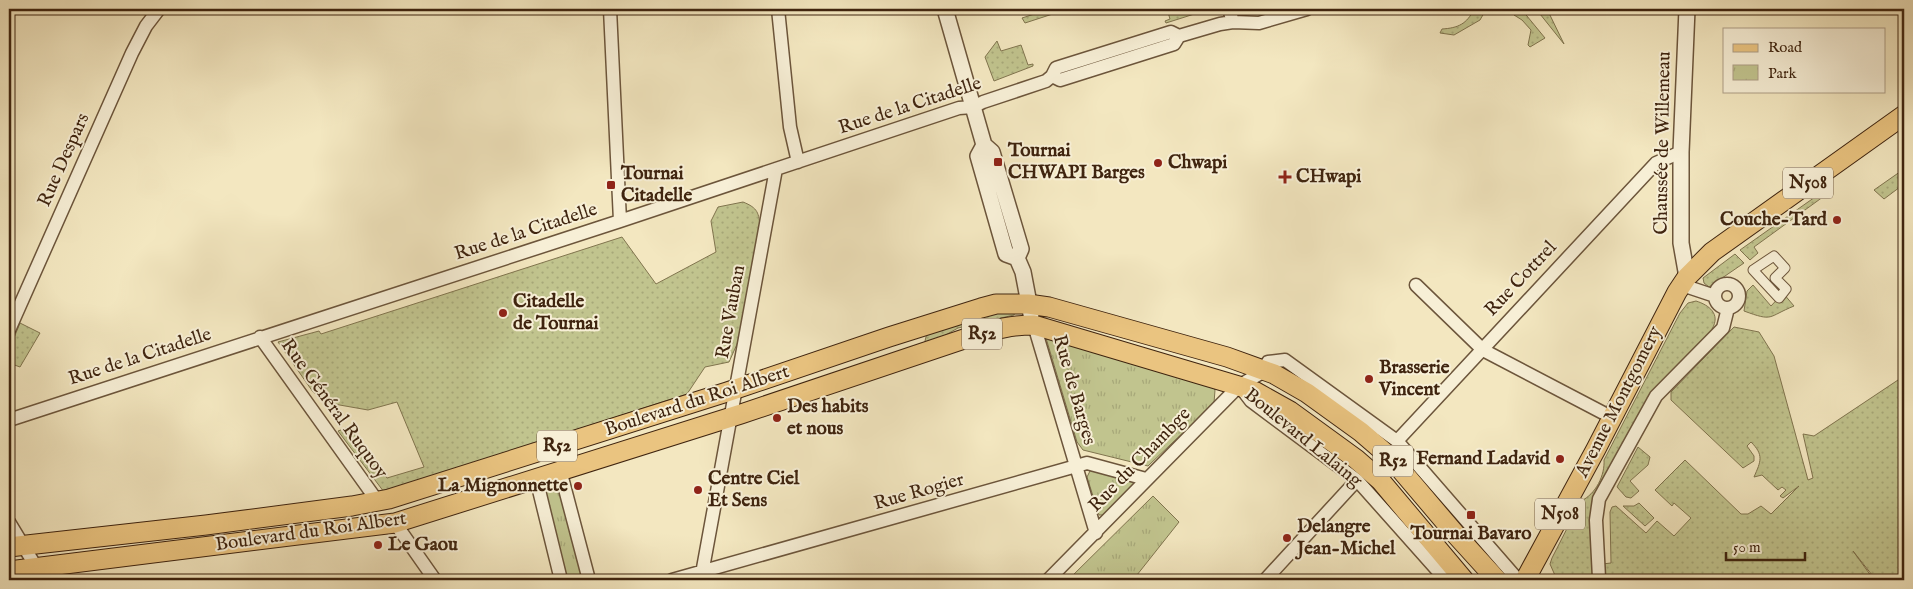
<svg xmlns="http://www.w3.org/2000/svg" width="1913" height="589" viewBox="0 0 1913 589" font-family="'IM FELL English',serif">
	<defs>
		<pattern id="grass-dots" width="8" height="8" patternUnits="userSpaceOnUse" patternTransform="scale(1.25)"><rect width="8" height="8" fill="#c1c48e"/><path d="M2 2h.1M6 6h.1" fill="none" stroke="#a7a879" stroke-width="1.8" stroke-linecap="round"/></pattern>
		<pattern id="park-tufts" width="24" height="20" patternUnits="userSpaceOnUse" patternTransform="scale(1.25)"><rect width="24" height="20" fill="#c1c48e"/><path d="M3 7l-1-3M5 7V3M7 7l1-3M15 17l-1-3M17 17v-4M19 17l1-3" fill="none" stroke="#a7a879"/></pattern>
	</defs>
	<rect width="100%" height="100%" fill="#f3e7c0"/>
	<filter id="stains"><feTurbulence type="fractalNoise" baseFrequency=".004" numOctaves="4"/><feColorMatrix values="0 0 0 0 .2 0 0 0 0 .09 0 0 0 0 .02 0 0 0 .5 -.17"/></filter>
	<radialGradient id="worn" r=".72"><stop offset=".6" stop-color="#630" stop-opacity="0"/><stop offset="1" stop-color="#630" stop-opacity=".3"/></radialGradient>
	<path fill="url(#grass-dots)" stroke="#80744e" d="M 1050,9 L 1068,9 L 1025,23 L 1022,18 Z
		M 1167,9 L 1207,9 L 1207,10 L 1166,23 L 1165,21 L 1170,19 Z
		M 1474,9 L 1482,9 L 1484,13 L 1480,20 L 1454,35 L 1440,33 L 1442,29 C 1458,28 1467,24 1474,9 Z
		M 1536,9 L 1547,9 L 1564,44 Z
		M 1522,10 L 1545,38 L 1530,47 L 1528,45 L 1531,30 L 1522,20 L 1514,15 Z
		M 997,41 L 1001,51 L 1021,45 L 1028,65 L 1033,64 L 1033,66 L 994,81 L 985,57 Z
		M 1904,169 L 1904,184 L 1884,199 L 1874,190 Z
		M 1825,190 L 1827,194 L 1754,247 L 1758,253 L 1750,260 L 1740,250 Z
		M 743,202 C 758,208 759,213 760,228 L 738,342 L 729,362 L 705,367 L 687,394 L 384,492 L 338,431 L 349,427 L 387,478 L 424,467 L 397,402 L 368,410 L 334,404 L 313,392 L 278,342 L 319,331 L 321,334 L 622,237 L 656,284 L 716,252 L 711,221 L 718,207 Z
		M 1735,254 L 1744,263 L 1709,287 L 1704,283 L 1703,278 Z
		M 1753,285 L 1771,306 L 1783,293 L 1794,306 C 1767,317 1774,322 1744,311 L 1747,291 Z
		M 1696,301 C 1709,305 1721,314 1712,329 L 1713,330 L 1657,389 L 1606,479 L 1594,580 L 1557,580 L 1550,564 L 1552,558 L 1581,501 C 1596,494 1605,475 1604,460 L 1680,313 L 1688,303 Z
		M 1016,310 L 1014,315 L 958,328 L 926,346 L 925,341 L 927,333 L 993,312 Z
		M 20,323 L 40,333 L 20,367 L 9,363 L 9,350 Z
		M 1734,327 L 1759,332 L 1774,356 L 1808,480 L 1813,478 L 1803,434 L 1814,436 L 1904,376 L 1904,580 L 1876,580 L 1853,551 L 1874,580 L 1606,580 L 1602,564 L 1611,563 L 1610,512 L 1612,507 L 1616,506 L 1646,533 L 1657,521 L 1674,536 L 1691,518 L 1674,503 L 1672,506 L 1655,490 L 1685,460 L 1741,514 L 1748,514 L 1761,506 L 1771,514 L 1799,486 L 1783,498 L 1780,496 L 1786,490 L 1782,487 L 1778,490 L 1762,475 L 1754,477 C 1761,461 1764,455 1751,442 L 1747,446 L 1754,456 L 1754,461 L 1743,468 L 1671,400 L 1671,392 Z
		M 1638,447 L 1650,457 L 1648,465 L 1630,481 L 1639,491 L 1631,498 L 1626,497 L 1617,487 Z
		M 1639,503 L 1654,518 L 1645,526 L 1623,506 L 1634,506 Z"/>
	<path fill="url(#park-tufts)" stroke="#80744e" d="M 1046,338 L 1210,382 L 1215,390 L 1214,403 L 1148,466 L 1083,450 L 1077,442 Z
		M 1093,469 L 1135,482 L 1103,515 L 1099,515 L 1087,477 L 1090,471 Z
		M 543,482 L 558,482 L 585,580 L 567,580 Z
		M 1153,496 L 1179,522 L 1133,580 L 1068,580 Z"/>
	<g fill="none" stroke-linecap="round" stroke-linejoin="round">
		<g stroke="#6c553b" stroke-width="11">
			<path id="pedestrian" d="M 1774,256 L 1785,268 L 1775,278 L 1786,289 L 1779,298 L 1753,270 Z"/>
		</g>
		<g stroke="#6c553b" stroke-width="15">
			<path id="minor" d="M 610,9 L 620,221
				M 778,9 L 790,127 L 798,162
				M 1229,9 L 1233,22
				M 1052,76 L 1060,80 L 1174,44 L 1179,36 L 1220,24 L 1233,22 L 1259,23 L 1307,9
				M1715 296a12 12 0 1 1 24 0a12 12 0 1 1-24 0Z
				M 1416,285 L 1483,350 L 1611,417
				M 1682,285 L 1715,296
				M 1034,325 L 1096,533
				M 9,330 L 132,53 L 146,26 L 159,9
				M 260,337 L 378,502
				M 1241,388 L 1251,401 L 1357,480 L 1446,580
				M 9,420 L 620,221 L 959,108 L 973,107 L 983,102 L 1046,81 L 1052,76 L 1056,68 L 1171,32 L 1179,36
				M 1397,441 L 1656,163 L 1681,152
				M 560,470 L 589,580
				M 536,478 L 561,580
				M 9,522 L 44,580
				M 395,523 L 435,580
				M 701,579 L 776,169
				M 672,580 L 1087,463 L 1146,479
				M 1048,580 L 1239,386 L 1264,371 L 1268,362 L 1285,360 L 1397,441 L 1518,580
				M 1265,580 L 1357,480
				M 1601,580 L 1599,578 L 1596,520 L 1599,499 L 1656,396 L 1723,328 L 1728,308"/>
		</g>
		<g stroke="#6c553b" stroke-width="18">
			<path id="tertiary" d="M 945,9 L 984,145 L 992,152 L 1021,249 L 1017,258
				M 984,145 L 978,156 L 1006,254 L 1017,258 L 1023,272 L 1031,314
				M 1687,277 L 1681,243 L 1681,152 L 1687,9"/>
		</g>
		<g stroke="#3f240f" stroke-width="21">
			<path id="primary" d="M 9,547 L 206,525 L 352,506 L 389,499 L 727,392 L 889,337 L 981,308 L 996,304 L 1028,304 L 1049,307 L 1227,357 L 1274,374 L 1307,393 L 1361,432 L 1390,457 L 1457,536 L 1497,580
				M 9,571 L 395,523 L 741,414 L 970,337 C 994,330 1009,325 1034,325 L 1239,386 L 1256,392 L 1290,411 L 1356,459 L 1380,480 L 1464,580
				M 1525,580 L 1596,449 L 1677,292 L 1687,277 L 1712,252 L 1904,115"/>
		</g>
		<use href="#pedestrian" stroke="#f7efd6" stroke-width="9"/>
		<use href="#minor" stroke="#f7efd6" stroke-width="12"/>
		<use href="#tertiary" stroke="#f7efd6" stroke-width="15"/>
		<use href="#primary" stroke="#eac480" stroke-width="19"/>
	</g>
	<g fill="#8f2418" stroke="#f7efd6" stroke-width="2">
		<rect x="993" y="157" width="10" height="10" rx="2.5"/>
		<circle cx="1158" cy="163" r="5"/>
		<path d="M1282.5 169.5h5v5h5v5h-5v5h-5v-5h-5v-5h5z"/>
		<rect x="606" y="180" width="10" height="10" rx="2.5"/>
		<circle cx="1837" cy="220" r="5"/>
		<circle cx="503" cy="313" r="5"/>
		<circle cx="1369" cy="379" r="5"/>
		<circle cx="777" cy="418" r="5"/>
		<circle cx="1560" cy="459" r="5"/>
		<circle cx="578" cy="486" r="5"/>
		<circle cx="698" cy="490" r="5"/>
		<rect x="1466" y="510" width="10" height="10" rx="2.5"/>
		<circle cx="1287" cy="538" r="5"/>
		<circle cx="378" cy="545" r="5"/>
	</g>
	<g text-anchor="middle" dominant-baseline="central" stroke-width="4" stroke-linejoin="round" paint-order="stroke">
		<g fill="#f7efd6" stroke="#76614b" stroke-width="1">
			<rect x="1783" y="167.5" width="50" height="31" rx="4"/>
			<rect x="962" y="318.5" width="40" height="31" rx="4"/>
			<rect x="537" y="430.5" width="40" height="31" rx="4"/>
			<rect x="1373" y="445.5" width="40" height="31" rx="4"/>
			<rect x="1535" y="498.5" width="50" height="31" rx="4"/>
		</g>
		<g font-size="18" font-weight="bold" fill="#3f240f">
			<text x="1808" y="183">N508</text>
			<text x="982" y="334">R52</text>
			<text x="557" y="446">R52</text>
			<text x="1393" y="461">R52</text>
			<text x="1560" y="514">N508</text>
		</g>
		<g font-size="19" fill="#3f240f" stroke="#f7efd6">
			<text transform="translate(910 106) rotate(-18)">Rue de la Citadelle</text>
			<text transform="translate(1663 143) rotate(-89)">Chaussée de Willemeau</text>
			<text transform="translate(64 160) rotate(-66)">Rue Despars</text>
			<text transform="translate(526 232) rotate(-18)">Rue de la Citadelle</text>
			<text transform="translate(1521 279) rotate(-47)">Rue Cottrel</text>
			<text transform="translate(731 312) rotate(-80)">Rue Vauban</text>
			<text transform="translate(140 357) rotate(-18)">Rue de la Citadelle</text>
			<text transform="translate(1074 390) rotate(74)">Rue de Barges</text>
			<text transform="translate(697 401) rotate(-18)">Boulevard du Roi Albert</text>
			<text transform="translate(1619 402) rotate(-63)">Avenue Montgomery</text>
			<text transform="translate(334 409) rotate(54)">Rue Général Ruquoy</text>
			<text transform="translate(1303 438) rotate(39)">Boulevard Lalaing</text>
			<text transform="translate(1140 460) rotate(-46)">Rue du Chambge</text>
			<text transform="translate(919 492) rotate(-16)">Rue Rogier</text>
			<text transform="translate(311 532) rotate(-8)">Boulevard du Roi Albert</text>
		</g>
		<g font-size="19" font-weight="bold" fill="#3f240f" stroke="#f7efd6" text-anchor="start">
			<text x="1008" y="151">Tournai<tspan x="1008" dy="22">CHWAPI Barges</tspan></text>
			<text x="1168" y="163">Chwapi</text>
			<text x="621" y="174">Tournai<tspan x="621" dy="22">Citadelle</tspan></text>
			<text x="1296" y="177">CHwapi</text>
			<text x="1827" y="220" text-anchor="end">Couche-Tard</text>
			<text x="513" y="302">Citadelle<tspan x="513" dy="22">de Tournai</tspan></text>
			<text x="1379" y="368">Brasserie<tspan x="1379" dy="22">Vincent</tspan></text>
			<text x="787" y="407">Des habits<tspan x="787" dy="22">et nous</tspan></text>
			<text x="1550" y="459" text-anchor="end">Fernand Ladavid</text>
			<text x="708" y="479">Centre Ciel<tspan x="708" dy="22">Et Sens</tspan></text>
			<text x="568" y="486" text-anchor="end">La Mignonnette</text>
			<text x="1297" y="527">Delangre<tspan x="1297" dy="22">Jean-Michel</tspan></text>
			<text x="1471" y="534" text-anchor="middle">Tournai Bavaro</text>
			<text x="388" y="545">Le Gaou</text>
		</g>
	</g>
	<rect width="1913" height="589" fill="none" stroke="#f3e7c0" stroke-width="30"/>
	<rect x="10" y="10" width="1893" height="569" fill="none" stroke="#3f240f" stroke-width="2.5"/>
	<rect x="15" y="15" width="1883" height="559" fill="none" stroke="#3f240f"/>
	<rect x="1723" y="28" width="162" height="65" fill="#f7efd6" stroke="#ad9e86"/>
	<rect x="1733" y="44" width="25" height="8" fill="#eac480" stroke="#ad9e86"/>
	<text x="1768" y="52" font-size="15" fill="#3f240f">Road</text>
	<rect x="1733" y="65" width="25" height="15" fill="url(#park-tufts)" stroke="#ad9e86"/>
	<text x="1768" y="78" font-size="15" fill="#3f240f">Park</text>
	<path d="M1726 552v8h79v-8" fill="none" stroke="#3f240f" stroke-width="2.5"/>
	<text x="1733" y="552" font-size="15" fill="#3f240f" stroke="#f7efd6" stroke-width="4" paint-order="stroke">50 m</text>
	<rect width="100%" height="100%" filter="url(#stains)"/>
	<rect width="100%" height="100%" fill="url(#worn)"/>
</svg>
